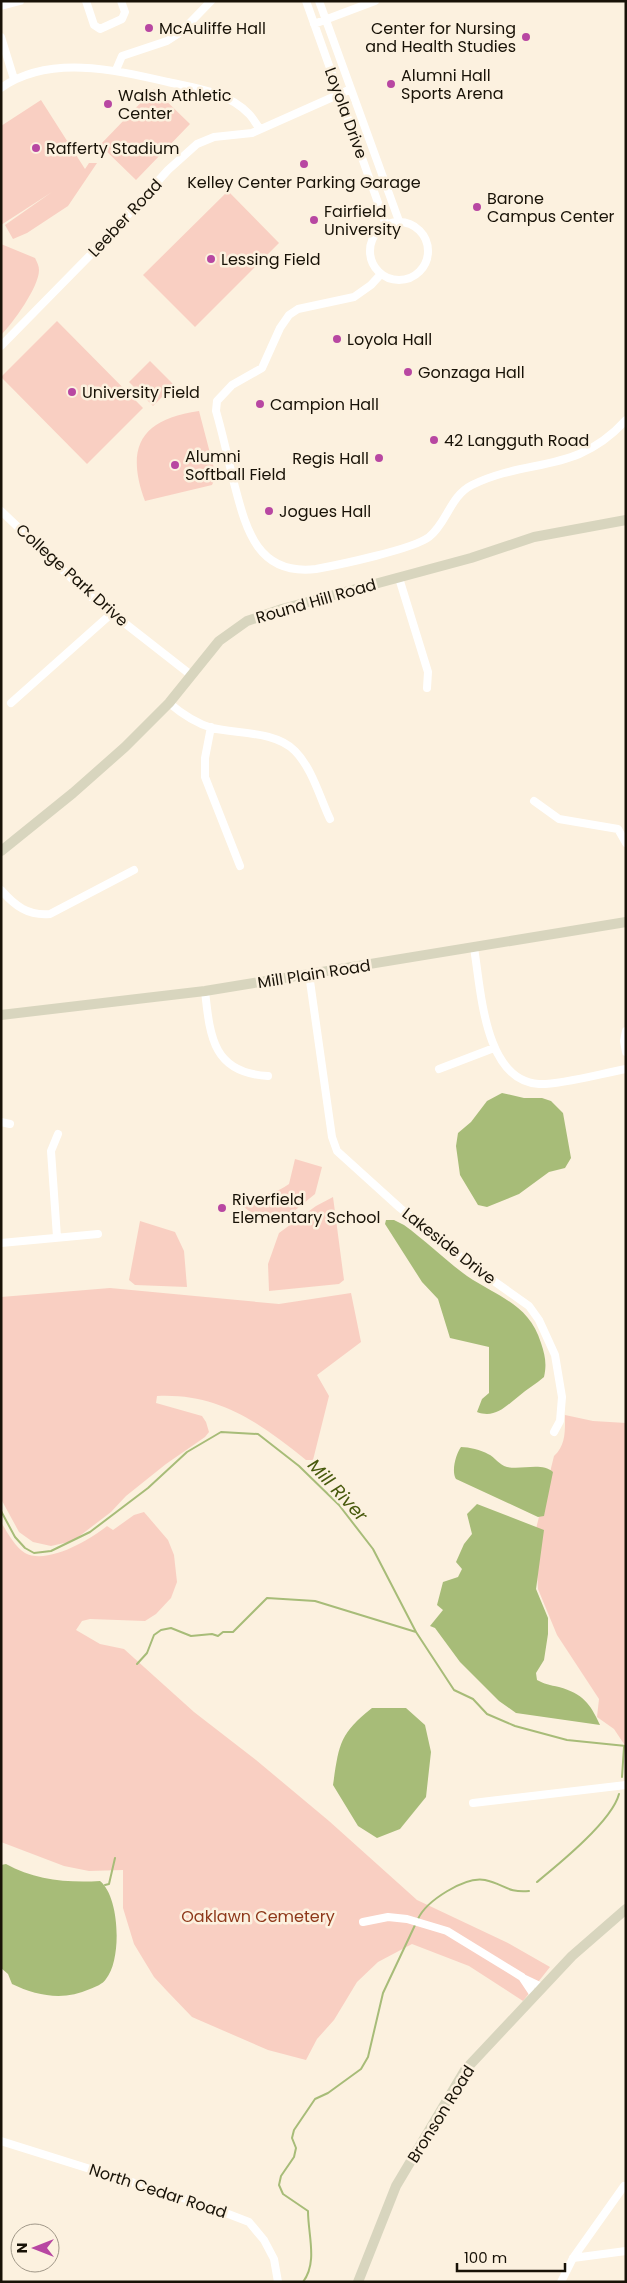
<svg xmlns="http://www.w3.org/2000/svg" width="627" height="2283" viewBox="0 0 627 2283" font-family="Poppins,sans-serif">
	<rect width="100%" height="100%" fill="#fcf1df"/>
	<path fill="#f9cfc2" d="M 154,89 L 190,124 L 136,180 L 100,145 Z
		M 41,100 L 85,169 L 89,163 L 97,163 L 68,206 L 27,233 L 13,239 L 5,225 L 52,192 L 1,225 L 1,126 Z
		M 228,191 L 279,243 L 195,327 L 143,275 Z
		M 1,244 L 35,258 C 37,262 39,266 39,270 C 39,287 13,323 1,335 Z
		M 57,321 L 143,408 L 87,464 L 1,377 Z
		M 150,361 L 174,385 L 153,406 L 129,382 Z
		M 199,411 L 216,476 L 212,485 L 145,501 C 125,447 141,419 199,411 Z
		M 295,1159 L 322,1167 L 315,1194 L 277,1225 L 266,1224 L 244,1207 C 258,1192 273,1196 289,1184 Z
		M 333,1197 L 344,1280 L 339,1284 L 269,1291 L 268,1264 L 279,1233 L 316,1206 Z
		M 140,1221 L 175,1232 L 184,1251 L 187,1287 L 135,1285 L 129,1280 Z
		M 110,1288 L 279,1304 L 351,1293 L 361,1342 L 317,1375 L 329,1396 L 313,1460 L 306,1460 C 260,1423 219,1393 157,1396 L 156,1403 L 202,1416 L 206,1422 L 209,1432 L 205,1437 L 166,1464 L 126,1496 L 111,1512 L 73,1541 L 51,1546 L 33,1542 L 19,1532 L 1,1499 L 1,1297 Z
		M 565,1415 L 593,1421 L 626,1423 L 626,1747 L 614,1729 L 597,1717 L 599,1699 L 557,1635 L 538,1589 L 535,1533 L 554,1456 C 566,1445 565,1431 565,1415 Z
		M 144,1512 L 168,1540 L 174,1555 L 177,1582 L 171,1598 L 156,1614 L 145,1621 L 90,1619 L 82,1621 L 76,1630 L 100,1644 L 124,1649 L 194,1712 L 256,1760 L 329,1821 L 417,1900 L 508,1943 L 550,1967 L 523,2001 L 469,1966 L 412,1944 L 378,1962 L 357,1982 L 334,2020 L 317,2039 L 306,2060 L 268,2050 L 192,2017 L 167,1991 L 154,1977 L 134,1944 L 123,1908 L 123,1870 L 89,1871 L 64,1866 L 1,1842 L 1,1522 C 7,1532 15,1547 25,1553 C 47,1565 90,1540 107,1526 L 113,1530 L 134,1515 Z"/>
	<path fill="#a7bc78" d="M 502,1093 L 524,1098 L 542,1098 L 551,1101 L 563,1113 L 571,1158 L 565,1168 L 549,1172 L 519,1194 L 487,1207 L 478,1205 L 460,1175 L 456,1146 L 458,1133 L 471,1122 L 487,1101 Z
		M 386,1220 L 394,1220 L 404,1225 C 426,1241 445,1260 467,1276 C 498,1297 529,1304 541,1343 C 545,1355 547,1364 544,1377 C 536,1384 527,1389 519,1396 C 506,1406 495,1419 477,1412 L 482,1399 L 489,1393 L 489,1347 L 450,1338 L 438,1299 L 422,1282 L 385,1224 Z
		M 461,1447 C 469,1447 481,1450 488,1454 C 495,1457 499,1465 507,1467 C 522,1470 542,1462 553,1472 L 544,1516 L 538,1517 L 456,1479 C 451,1471 456,1454 461,1447 Z
		M 477,1504 L 544,1530 L 536,1589 L 548,1618 L 548,1634 L 544,1660 L 536,1673 L 537,1680 C 544,1684 550,1685 559,1687 C 583,1694 590,1703 600,1725 L 516,1713 L 499,1701 L 460,1662 L 435,1628 L 430,1626 L 443,1610 L 437,1605 L 443,1582 L 458,1577 L 462,1569 L 456,1562 L 464,1544 L 472,1534 L 467,1514 Z
		M 372,1708 L 406,1708 L 425,1725 L 431,1752 L 426,1797 L 400,1829 L 377,1838 L 358,1826 L 333,1785 C 339,1745 339,1734 372,1708 Z
		M 6,1864 C 34,1880 68,1883 100,1881 C 120,1897 122,1960 106,1979 C 103,1984 95,1987 90,1989 C 64,2001 37,1996 12,1984 L 8,1974 L 1,1968 L 1,1865 Z"/>
	<g fill="none" stroke-linecap="round" stroke-linejoin="round">
		<path stroke="#a7bc78" stroke-width="2" d="M 1,1511 L 15,1537 L 25,1548 L 34,1553 L 51,1551 L 90,1532 L 148,1488 L 187,1452 L 221,1432 L 258,1434 L 299,1466 L 339,1505 L 373,1549 L 416,1632 L 454,1690 L 473,1699 L 487,1714 L 515,1726 L 567,1740 L 626,1746
			M 137,1664 L 147,1653 L 154,1635 L 161,1630 L 171,1628 L 191,1636 L 212,1634 L 218,1636 L 223,1632 L 233,1632 L 267,1598 L 315,1601 L 416,1632
			M 622,1777 L 624,1747
			M 537,1882 C 559,1864 612,1821 619,1794
			M 105,1885 L 109,1884 L 115,1858
			M 418,1919 C 426,1901 465,1876 485,1880 C 504,1884 507,1893 529,1891
			M 303,2282 C 318,2262 308,2235 308,2211 L 283,2194 L 279,2185 L 281,2176 L 294,2157 L 296,2148 L 292,2138 L 294,2130 L 315,2099 L 328,2093 L 361,2069 L 368,2057 L 383,1993 L 416,1923"/>
		<path stroke="#fff" stroke-width="8" d="M 86,1 L 94,25 L 100,29 L 122,19 L 125,12 L 121,1
			M 306,1 L 386,225
			M 319,1 L 399,221
			M 1,6 L 20,1
			M 314,24 L 375,1
			M 1,37 L 14,79
			M 116,70 L 122,56 L 167,41 L 181,32 L 211,1
			M 1,88 C 49,54 116,70 168,82 C 196,88 228,92 249,114 C 253,118 256,124 260,129
			M370 251a29 29 0 1 1 58 0a29 29 0 1 1-58 0Z
			M 381,274 L 371,285 L 354,297 L 298,309 L 289,315 L 280,328 L 262,368 L 232,385 L 217,401 L 216,411 C 223,435 228,459 234,483 C 246,529 257,576 316,569 C 338,565 414,549 429,537 C 447,523 450,496 472,485 C 529,457 576,475 626,420
			M 1,346 L 107,238 L 168,170 L 197,144 L 214,137 L 252,133 L 351,89
			M 1,511 L 90,596 L 191,675
			M 399,578 L 428,672 L 427,688
			M 11,703 L 111,614
			M 169,703 C 182,714 195,723 212,728 C 238,734 275,731 295,751 C 312,768 320,798 330,819
			M 211,727 L 205,758 L 205,777 L 240,866
			M 534,801 L 559,819 L 618,829 L 626,843
			M 1,890 C 15,906 28,916 50,914 L 134,870
			M 474,948 C 481,989 484,1081 539,1084 C 561,1085 603,1073 626,1069
			M 309,974 L 332,1137 L 337,1151 L 400,1208 L 467,1262 L 529,1306 L 539,1320 L 555,1355 L 562,1397 L 560,1421 L 554,1432
			M 205,991 C 210,1037 213,1073 268,1076
			M 626,1031 L 624,1041 L 626,1052
			M 439,1069 L 494,1048
			M 1,1122 L 10,1124
			M 57,1237 L 51,1151 L 58,1134
			M 1,1243 L 98,1234
			M 473,1803 L 626,1785
			M 363,1922 L 388,1917 L 407,1919 L 447,1931 L 522,1977 L 534,1995
			M 523,1978 L 542,1987
			M 1,2141 L 205,2205 L 249,2222 L 264,2240 L 274,2259 L 278,2282
			M 573,2258 L 626,2251
			M 561,2282 L 573,2258 L 624,2186"/>
		<path stroke="#d8d5be" stroke-width="10" d="M 1,851 L 73,793 L 125,747 L 169,703 L 219,641 L 247,621 L 282,609 L 471,558 L 534,537 L 626,520
			M 1,1015 L 205,991 L 626,922
			M 358,2282 L 396,2186 L 465,2070 L 572,1956 L 626,1909"/>
	</g>
	<g fill="#b847a2" stroke="#fcf1df" stroke-width="2">
		<circle cx="149" cy="28" r="5"/>
		<circle cx="526" cy="37" r="5"/>
		<circle cx="391" cy="84" r="5"/>
		<circle cx="108" cy="104" r="5"/>
		<circle cx="36" cy="148" r="5"/>
		<circle cx="304" cy="164" r="5"/>
		<circle cx="477" cy="207" r="5"/>
		<circle cx="314" cy="220" r="5"/>
		<circle cx="211" cy="259" r="5"/>
		<circle cx="337" cy="339" r="5"/>
		<circle cx="408" cy="372" r="5"/>
		<circle cx="72" cy="392" r="5"/>
		<circle cx="260" cy="404" r="5"/>
		<circle cx="434" cy="440" r="5"/>
		<circle cx="379" cy="458" r="5"/>
		<circle cx="175" cy="465" r="5"/>
		<circle cx="269" cy="511" r="5"/>
		<circle cx="222" cy="1208" r="5"/>
	</g>
	<g text-anchor="middle" dominant-baseline="central" stroke-width="5" stroke-linejoin="round" paint-order="stroke">
		<g font-size="16" fill="#181207" stroke="#fcf1df" text-anchor="start">
			<text x="159" y="28">McAuliffe Hall</text>
			<text x="516" y="28" text-anchor="end">Center for Nursing<tspan x="516" dy="18">and Health Studies</tspan></text>
			<text x="401" y="75">Alumni Hall<tspan x="401" dy="18">Sports Arena</tspan></text>
			<text x="118" y="95">Walsh Athletic<tspan x="118" dy="18">Center</tspan></text>
			<text x="46" y="148">Rafferty Stadium</text>
			<text x="304" y="182" text-anchor="middle">Kelley Center Parking Garage</text>
			<text x="487" y="198">Barone<tspan x="487" dy="18">Campus Center</tspan></text>
			<text x="324" y="211">Fairfield<tspan x="324" dy="18">University</tspan></text>
			<text x="221" y="259">Lessing Field</text>
			<text x="347" y="339">Loyola Hall</text>
			<text x="418" y="372">Gonzaga Hall</text>
			<text x="82" y="392">University Field</text>
			<text x="270" y="404">Campion Hall</text>
			<text x="444" y="440">42 Langguth Road</text>
			<text x="185" y="456">Alumni<tspan x="185" dy="18">Softball Field</tspan></text>
			<text x="369" y="458" text-anchor="end">Regis Hall</text>
			<text x="279" y="511">Jogues Hall</text>
			<text x="232" y="1199">Riverfield<tspan x="232" dy="18">Elementary School</tspan></text>
		</g>
		<g font-size="16" fill="#181207" stroke="#fcf1df">
			<text transform="translate(346 113) rotate(70)">Loyola Drive</text>
			<text transform="translate(125 218) rotate(-47)">Leeber Road</text>
			<text transform="translate(72 575) rotate(42)">College Park Drive</text>
			<text transform="translate(316 601) rotate(-16)">Round Hill Road</text>
			<text transform="translate(314 974) rotate(-9)">Mill Plain Road</text>
			<text transform="translate(449 1246) rotate(38)">Lakeside Drive</text>
			<text transform="translate(441 2114) rotate(-58)">Bronson Road</text>
			<text transform="translate(158 2191) rotate(18)">North Cedar Road</text>
		</g>
		<g font-size="16" fill="#8e381a" stroke="#fcf1df">
			<text x="258" y="1916">Oaklawn Cemetery</text>
		</g>
		<g font-size="18" font-style="italic" fill="#47590c" stroke="#fcf1df">
			<text transform="translate(338 1490) rotate(47)">Mill River</text>
		</g>
	</g>
	<rect width="627" height="2283" fill="none" stroke="#181207" stroke-width="5"/>
	<g transform="translate(35 2248) rotate(270)"><circle r="24" fill="#fcf1df" stroke="#a19889"/>
	<path d="M0-4L9 19L0 12L-9 19Z" fill="#b847a2"/>
	<text y="-8" font-size="14" font-weight="bold" text-anchor="middle" fill="#181207">N</text>
	</g>
	<path d="M457 2263v8h108v-8" fill="none" stroke="#181207" stroke-width="2.5"/>
	<text x="464" y="2263" font-size="15" fill="#181207" stroke="#fcf1df" stroke-width="4" paint-order="stroke">100 m</text>
</svg>
